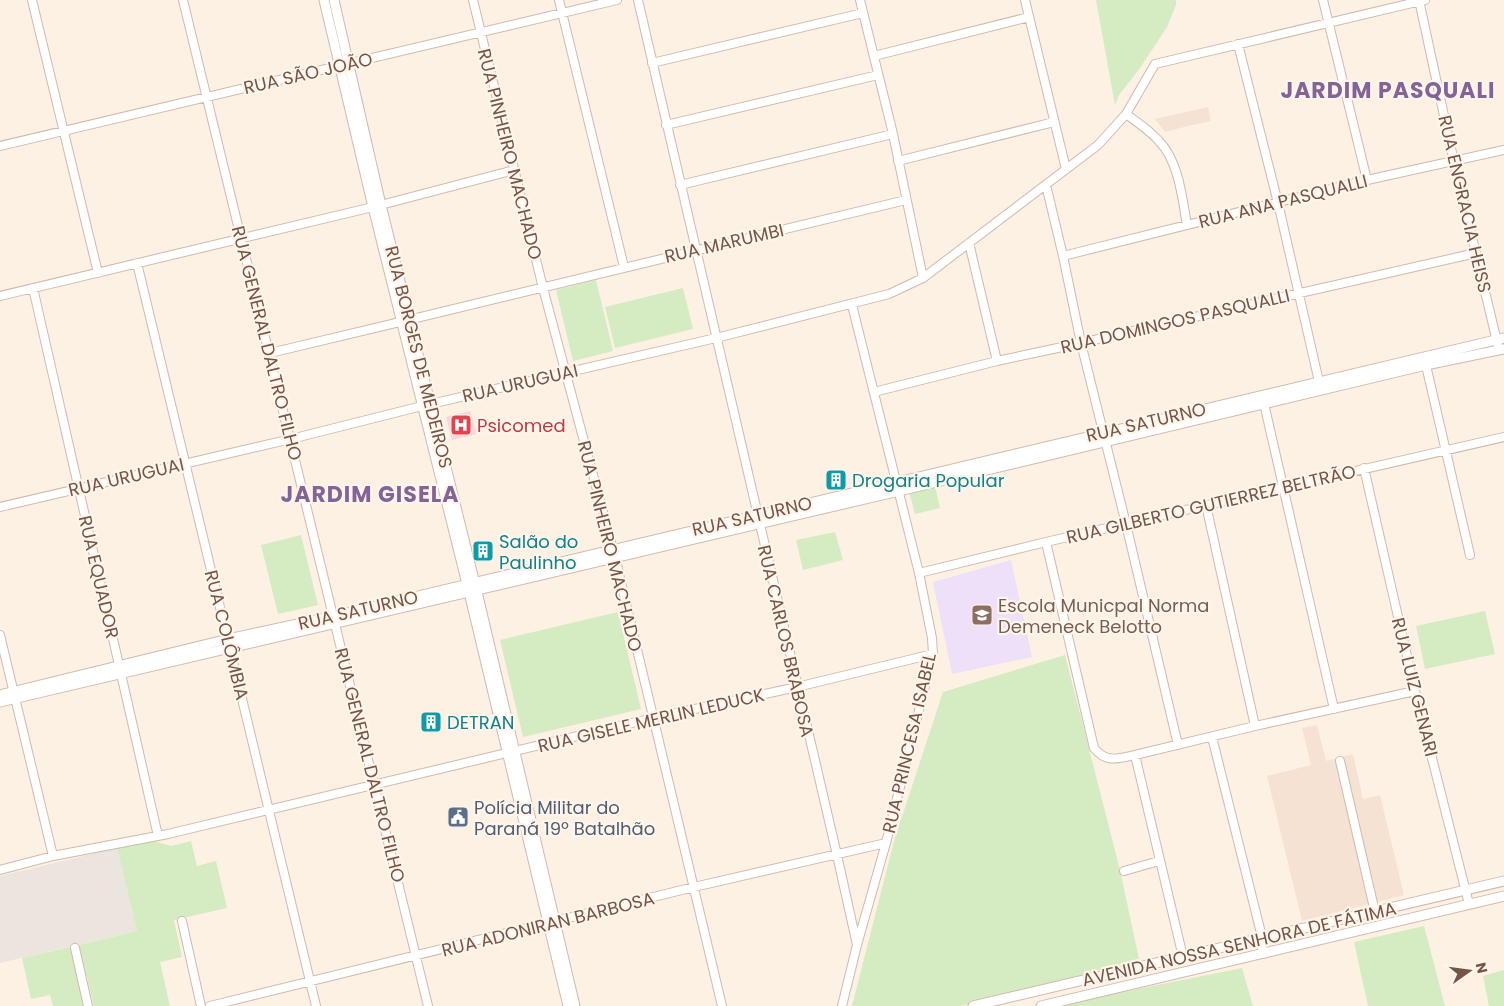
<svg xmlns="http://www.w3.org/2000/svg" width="1504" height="1006" viewBox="0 0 1504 1006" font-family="Poppins,sans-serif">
	<rect width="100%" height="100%" fill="#fdf1e3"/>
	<path fill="#f5e2d2" d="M 1208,107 L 1211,121 L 1180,128 L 1165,132 L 1155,119 Z
		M 1317,725 L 1326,761 L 1353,754 L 1363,799 L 1380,795 L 1404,895 L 1302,921 L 1267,776 L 1311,765 L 1302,728 Z"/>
	<path fill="#ece4de" d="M 117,848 L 137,931 L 0,963 L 0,876 Z"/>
	<path fill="#eee0f9" d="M 1011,560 L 1032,657 L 952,674 L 933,582 Z"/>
	<path fill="#fbd6dd" d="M 470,411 L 477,434 L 452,440 L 446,417 Z"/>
	<path fill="#d5ebc1" d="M 1096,0 L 1176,0 L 1176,5 L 1167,27 L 1140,68 L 1119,95 L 1115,105 Z
		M 596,280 L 613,351 L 573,361 L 556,290 Z
		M 683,288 L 693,329 L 615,348 L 605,307 Z
		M 935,486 L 940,508 L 915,514 L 909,492 Z
		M 835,532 L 843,560 L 803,570 L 796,540 Z
		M 301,535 L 318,605 L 278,614 L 261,545 Z
		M 1485,611 L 1495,654 L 1425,669 L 1416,626 Z
		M 618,612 L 641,709 L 523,737 L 500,640 Z
		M 1065,655 L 1120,870 L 1139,959 L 1000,997 L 960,1006 L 852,1006 L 894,841 L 943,692 Z
		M 150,840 L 171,846 L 191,841 L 197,866 L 216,861 L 227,908 L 174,920 L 182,957 L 160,962 L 170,1006 L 94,1006 L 79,945 L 137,931 L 117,848 Z
		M 1424,926 L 1445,1006 L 1368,1006 L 1354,942 Z
		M 70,947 L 84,1006 L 53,1006 L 50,995 L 31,999 L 22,958 Z
		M 1242,968 L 1253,1006 L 1059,1006 L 1073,1002 Z
		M 1504,970 L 1504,1006 L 1489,1006 L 1483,976 Z"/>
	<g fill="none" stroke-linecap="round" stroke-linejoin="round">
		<g stroke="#d0b9ad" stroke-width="10">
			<path id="minor" d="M 32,0 L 98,273
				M 183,0 L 428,1006
				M 473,0 L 543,288 L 615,557 L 722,1006
				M 559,0 L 624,267
				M 638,0 L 837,855 L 857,945
				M 860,0 L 893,134 L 923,278
				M 1025,0 L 1066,169
				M 1323,0 L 1367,180
				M 1419,0 L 1454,162 L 1499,350
				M 1238,44 L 1278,203 L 1320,386
				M 874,56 L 1029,17
				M 652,63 L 863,13
				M 1126,114 C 1137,122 1149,130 1159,141 C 1179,162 1182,197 1187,225
				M 666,125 L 878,75
				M 0,146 L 617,0
				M 898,161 L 1054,122
				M 680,185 L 893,134
				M 1046,185 L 1063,256 L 1081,343 L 1126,524 L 1178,745
				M 969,243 L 997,361
				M 1063,256 L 1367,180 L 1504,150
				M 137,263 L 316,1006
				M 33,288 L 158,836
				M 0,296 L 373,207 L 514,170
				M 270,353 C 482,303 693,250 906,200
				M 1425,361 L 1470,555
				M 874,392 L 997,361 L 1081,343 L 1476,253
				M 1263,399 L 1334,709
				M 1364,468 L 1415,691 L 1469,904
				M 1206,505 L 1255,726
				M 0,507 L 291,439 L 422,406 L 716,338 L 889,294 L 923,278 L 1098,145 L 1126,114 L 1155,64 L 1425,0
				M 1046,542 L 1094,748 C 1106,763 1117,759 1135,755 L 1255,726 L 1415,691
				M 919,573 L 1046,542 L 1504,437
				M 0,635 L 53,856
				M 1212,737 L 1261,933 L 1263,954
				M 1135,755 L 1183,957
				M 1340,761 L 1375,912
				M 0,870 L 53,856 L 168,834 L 653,718 L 797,687 L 933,654
				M 1124,871 L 1159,861
				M 182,921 L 201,1006
				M 75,948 L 88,1006
				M 210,1006 L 694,887 L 886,843
				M 842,1006 L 857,945 L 886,843 L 933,654 L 932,638 L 919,573 L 852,305"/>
		</g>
		<g stroke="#d0b9ad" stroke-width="11">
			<path id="tertiary" d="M 324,0 L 373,207 L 467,584 L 568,1006
				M 334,0 L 381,205 L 478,596 L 575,1006
				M 0,695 L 228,639 L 334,616 L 1504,338
				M 0,702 L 899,491 L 1426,365 L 1504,349
				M 973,1006 L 1504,881
				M 1041,1006 L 1504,896"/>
		</g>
		<use href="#minor" stroke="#fff" stroke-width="8"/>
		<use href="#tertiary" stroke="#fff" stroke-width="9"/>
	</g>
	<defs>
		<g id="hospital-square" transform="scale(1.125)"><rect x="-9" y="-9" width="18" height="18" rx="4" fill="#e0444e" stroke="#fff5ea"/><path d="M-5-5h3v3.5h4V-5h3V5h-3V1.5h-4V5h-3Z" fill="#fff"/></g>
		<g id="building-square" transform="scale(1.125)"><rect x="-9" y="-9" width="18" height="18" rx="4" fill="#0f9aa8" stroke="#fff5ea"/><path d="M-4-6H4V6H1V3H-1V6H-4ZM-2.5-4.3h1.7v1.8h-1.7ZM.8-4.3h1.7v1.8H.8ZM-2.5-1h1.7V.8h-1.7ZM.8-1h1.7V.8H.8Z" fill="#fff"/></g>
		<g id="school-square" transform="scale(1.125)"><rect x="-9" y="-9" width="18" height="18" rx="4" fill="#8d6e63" stroke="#fff5ea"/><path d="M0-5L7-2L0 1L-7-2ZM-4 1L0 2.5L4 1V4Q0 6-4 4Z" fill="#fff"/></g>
		<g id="civic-square" transform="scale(1.125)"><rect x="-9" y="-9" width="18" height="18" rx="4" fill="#5c6f8a" stroke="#fff5ea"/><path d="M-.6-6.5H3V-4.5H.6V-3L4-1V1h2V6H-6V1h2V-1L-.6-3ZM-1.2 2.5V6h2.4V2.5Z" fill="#fff"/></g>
	</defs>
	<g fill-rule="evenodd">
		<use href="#hospital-square" x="461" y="425"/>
		<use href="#building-square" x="836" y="480"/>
		<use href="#building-square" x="483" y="551"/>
		<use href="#school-square" x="982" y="615"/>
		<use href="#building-square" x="431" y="722"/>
		<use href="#civic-square" x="458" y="817"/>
	</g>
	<g text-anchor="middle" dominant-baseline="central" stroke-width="4.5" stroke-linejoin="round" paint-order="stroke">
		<g font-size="18" fill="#765549" stroke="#fff5ea">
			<text transform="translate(308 73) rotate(-13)">RUA SÃO JOÃO</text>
			<text transform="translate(510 154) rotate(76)">RUA PINHEIRO MACHADO</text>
			<text transform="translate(1283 201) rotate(-14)">RUA ANA PASQUALLI</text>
			<text transform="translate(1465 204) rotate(77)">RUA ENGRACIA HEISS</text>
			<text transform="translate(724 243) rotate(-13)">RUA MARUMBI</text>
			<text transform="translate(1175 321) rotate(-13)">RUA DOMINGOS PASQUALLI</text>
			<text transform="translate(267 343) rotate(76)">RUA GENERAL DALTRO FILHO</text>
			<text transform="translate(419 357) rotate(76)">RUA BORGES DE MEDEIROS</text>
			<text transform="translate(520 383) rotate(-13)">RUA URUGUAI</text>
			<text transform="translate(1146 422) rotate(-13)">RUA SATURNO</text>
			<text transform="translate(126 477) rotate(-13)">RUA URUGUAI</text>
			<text transform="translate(1211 504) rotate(-13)">RUA GILBERTO GUTIERREZ BELTRÃO</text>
			<text transform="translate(752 516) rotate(-13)">RUA SATURNO</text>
			<text transform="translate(610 546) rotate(76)">RUA PINHEIRO MACHADO</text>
			<text transform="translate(99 577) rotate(77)">RUA EQUADOR</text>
			<text transform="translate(358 610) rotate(-13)">RUA SATURNO</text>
			<text transform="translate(227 635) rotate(76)">RUA COLÔMBIA</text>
			<text transform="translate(786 641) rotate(77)">RUA CARLOS BRABOSA</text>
			<text transform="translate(1415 687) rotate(76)">RUA LUIZ GENARI</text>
			<text transform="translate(651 720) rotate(-13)">RUA GISELE MERLIN LEDUCK</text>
			<text transform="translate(909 743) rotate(-77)">RUA PRINCESA ISABEL</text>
			<text transform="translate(370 765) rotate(76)">RUA GENERAL DALTRO FILHO</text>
			<text transform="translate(548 924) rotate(-14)">RUA ADONIRAN BARBOSA</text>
			<text transform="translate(1239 944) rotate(-13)">AVENIDA NOSSA SENHORA DE FÁTIMA</text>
		</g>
		<g font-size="18" fill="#be3a42" stroke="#fff5ea" text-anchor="start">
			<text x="477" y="425">Psicomed</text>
		</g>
		<g font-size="18" fill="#0d838f" stroke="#fff5ea" text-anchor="start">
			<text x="852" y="480">Drogaria Popular</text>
			<text x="499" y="541">Salão do<tspan x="499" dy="21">Paulinho</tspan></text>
			<text x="447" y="722">DETRAN</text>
		</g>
		<g font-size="18" fill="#785e54" stroke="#fff5ea" text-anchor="start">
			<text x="998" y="605">Escola Municpal Norma<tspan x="998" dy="21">Demeneck Belotto</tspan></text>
		</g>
		<g font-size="18" fill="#4e5e75" stroke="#fff5ea" text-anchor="start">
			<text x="474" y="807">Polícia Militar do<tspan x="474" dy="21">Paraná 19º Batalhão</tspan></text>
		</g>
		<g font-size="22" font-weight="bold" letter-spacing="1" fill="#836499" stroke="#fff5ea">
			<text x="1388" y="90">JARDIM PASQUALI</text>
			<text x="370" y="494">JARDIM GISELA</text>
		</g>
	</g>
	<g transform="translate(1469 971) rotate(76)" stroke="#fff5ea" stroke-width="4" paint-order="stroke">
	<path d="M0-4L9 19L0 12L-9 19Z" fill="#765549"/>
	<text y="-8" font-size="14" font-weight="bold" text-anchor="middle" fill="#765549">N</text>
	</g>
</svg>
